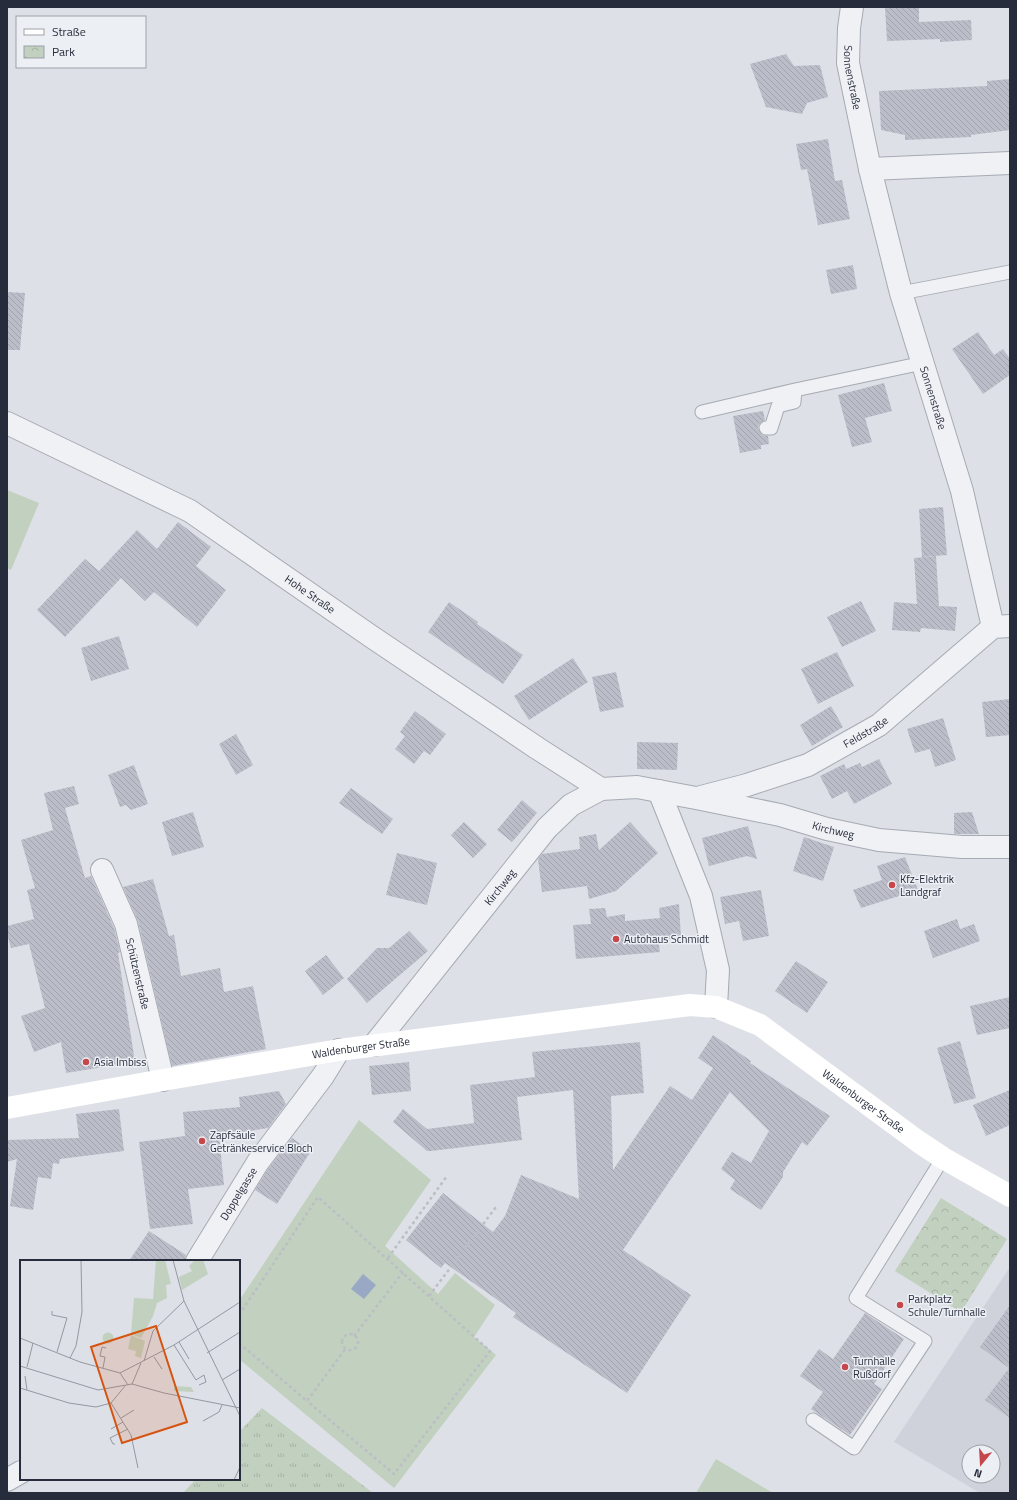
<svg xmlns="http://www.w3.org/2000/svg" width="1017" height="1500" viewBox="0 0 1017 1500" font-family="'Titillium Web',sans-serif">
	<defs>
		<pattern id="grass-tufts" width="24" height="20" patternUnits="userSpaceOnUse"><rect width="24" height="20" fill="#c1d0bf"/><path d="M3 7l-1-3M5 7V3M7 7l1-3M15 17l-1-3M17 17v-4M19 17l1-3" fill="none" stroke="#a6b3a5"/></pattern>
		<pattern id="park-crowns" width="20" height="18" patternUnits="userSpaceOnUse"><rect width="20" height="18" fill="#c1d0bf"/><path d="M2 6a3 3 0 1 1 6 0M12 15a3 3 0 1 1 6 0" fill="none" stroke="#a6b3a5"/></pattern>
		<pattern id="building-back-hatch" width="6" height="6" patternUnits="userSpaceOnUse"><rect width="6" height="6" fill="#bbbec9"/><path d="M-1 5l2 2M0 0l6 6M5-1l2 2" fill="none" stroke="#a1a3ae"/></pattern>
	</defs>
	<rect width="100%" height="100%" fill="#dde0e6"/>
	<path fill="#cfd2db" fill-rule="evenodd" d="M 1010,1267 L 1010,1493 L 980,1493 L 894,1442 ZM 969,1452 L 993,1452 L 993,1476 L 969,1476 Z"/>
	<path fill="url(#grass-tufts)" d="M 262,1408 L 373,1493 L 183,1493 L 196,1479 L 239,1479 L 239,1432 Z"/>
	<path fill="url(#park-crowns)" d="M 941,1198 L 1007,1239 L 961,1312 L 895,1271 Z"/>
	<path fill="#c1d0bf" d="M 7,490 L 39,503 L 11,570 L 7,568 Z
		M 359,1120 L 431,1180 L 385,1246 L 438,1294 L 455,1273 L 495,1305 L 474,1337 L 496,1355 L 394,1488 L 239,1359 L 239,1301 Z
		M 716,1459 L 773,1493 L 696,1493 Z"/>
	<path fill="#99a9c5" d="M 363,1274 L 376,1285 L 364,1299 L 351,1289 Z"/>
	<path fill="url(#building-back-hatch)" d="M 885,7 L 919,7 L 919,22 L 971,20 L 972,40 L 940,42 L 940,39 L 887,41 Z
		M 786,54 L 794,66 L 820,65 L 828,97 L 807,103 L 802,114 L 766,107 L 750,64 Z
		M 1010,79 L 1010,130 L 971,135 L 971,137 L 905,140 L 905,135 L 881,130 L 879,91 L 987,86 L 987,81 Z
		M 828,139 L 835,181 L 842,180 L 850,219 L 818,225 L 807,169 L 801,170 L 796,144 Z
		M 853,265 L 857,289 L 831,294 L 826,270 Z
		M 7,292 L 25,293 L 20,350 L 7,350 Z
		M 978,332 L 994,355 L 1003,349 L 1010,359 L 1010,375 L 983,394 L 952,349 Z
		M 884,383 L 892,411 L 865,418 L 872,442 L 852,447 L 838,395 Z
		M 763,411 L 765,420 L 759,424 L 758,428 L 762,435 L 768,436 L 769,444 L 761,445 L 761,449 L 740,453 L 733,416 Z
		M 943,507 L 947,555 L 922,557 L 919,509 Z
		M 178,522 L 211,547 L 196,566 L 226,590 L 197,627 L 154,592 L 145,601 L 121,578 L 65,637 L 37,610 L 85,559 L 99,571 L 137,530 L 157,549 Z
		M 936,556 L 939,606 L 957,607 L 955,631 L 921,628 L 920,632 L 892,630 L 894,602 L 917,604 L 914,558 Z
		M 861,601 L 876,631 L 842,647 L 827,617 Z
		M 449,602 L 478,622 L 477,624 L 523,655 L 503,684 L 428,632 Z
		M 119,636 L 129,669 L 91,681 L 81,648 Z
		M 837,652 L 854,686 L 818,704 L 801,669 Z
		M 573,658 L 588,682 L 529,720 L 514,696 Z
		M 616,672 L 624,707 L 600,712 L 592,677 Z
		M 1010,699 L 1010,735 L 986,737 L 982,702 Z
		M 831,706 L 843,727 L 812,746 L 800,725 Z
		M 415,711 L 446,734 L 430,755 L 424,751 L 414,764 L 395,749 L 405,736 L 400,732 Z
		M 943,718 L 956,760 L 935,767 L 930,749 L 915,753 L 907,729 Z
		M 236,734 L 253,765 L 236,775 L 219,744 Z
		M 637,742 L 678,743 L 677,770 L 637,769 Z
		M 879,759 L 892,784 L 854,804 L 847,791 L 832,799 L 820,776 L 844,764 L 846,769 L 860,763 L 862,767 Z
		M 134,765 L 148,804 L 131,810 L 126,805 L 120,807 L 108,775 Z
		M 74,786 L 79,804 L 65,808 L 85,878 L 91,876 L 114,928 L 120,952 L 118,953 L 135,1062 L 66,1073 L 61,1042 L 34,1052 L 21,1016 L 45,1008 L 29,944 L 11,948 L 7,933 L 7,926 L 34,919 L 27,890 L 35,888 L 21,840 L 53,830 L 44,793 Z
		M 351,788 L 393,819 L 382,834 L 339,803 Z
		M 522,800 L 537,813 L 512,842 L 497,830 Z
		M 193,812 L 204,847 L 172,856 L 162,822 Z
		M 972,812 L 979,834 L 954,834 L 954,813 Z
		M 464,822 L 487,844 L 473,858 L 451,835 Z
		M 630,822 L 658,853 L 616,891 L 589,899 L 587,886 L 542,892 L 538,859 L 542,854 L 580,849 L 579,837 L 596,834 L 599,850 Z
		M 748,826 L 757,859 L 747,856 L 709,866 L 702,838 Z
		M 804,837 L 834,847 L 823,881 L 793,871 Z
		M 397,853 L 437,863 L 427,905 L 386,895 Z
		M 905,857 L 918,890 L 861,908 L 853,890 L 882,880 L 877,866 Z
		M 153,879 L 169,936 L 174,935 L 181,976 L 220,968 L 224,992 L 253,986 L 266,1049 L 172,1066 L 138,921 L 123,887 Z
		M 761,890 L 769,936 L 743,941 L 739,921 L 725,924 L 720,897 Z
		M 679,904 L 681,938 L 658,940 L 660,952 L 576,959 L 573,925 L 591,924 L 589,909 L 605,908 L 607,917 L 625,914 L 625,921 L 660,918 L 659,908 Z
		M 957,919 L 960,929 L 974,924 L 980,941 L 933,958 L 924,931 Z
		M 409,931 L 428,951 L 367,1003 L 347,979 L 377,948 L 389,948 Z
		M 326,955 L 344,978 L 323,995 L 305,971 Z
		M 796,961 L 828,982 L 807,1013 L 775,991 Z
		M 1010,997 L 1010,1028 L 977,1035 L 970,1006 Z
		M 713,1035 L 751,1061 L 750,1063 L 830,1116 L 807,1146 L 802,1142 L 783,1172 L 783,1177 L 761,1210 L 730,1189 L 735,1180 L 721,1169 L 732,1152 L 751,1163 L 769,1131 L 730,1092 L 623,1250 L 691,1295 L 627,1393 L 513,1317 L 516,1313 L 445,1263 L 441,1268 L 406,1240 L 443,1193 L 493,1232 L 505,1216 L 521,1175 L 579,1199 L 573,1090 L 517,1097 L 522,1140 L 431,1151 L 427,1151 L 393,1122 L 403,1109 L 427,1129 L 474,1123 L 470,1085 L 535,1077 L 532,1052 L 640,1042 L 644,1093 L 611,1096 L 613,1170 L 670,1086 L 692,1100 L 713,1068 L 698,1058 Z
		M 960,1041 L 976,1098 L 954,1104 L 937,1048 Z
		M 409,1062 L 411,1091 L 372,1095 L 369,1066 Z
		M 1010,1090 L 1010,1125 L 986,1136 L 973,1105 Z
		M 279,1091 L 286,1104 L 268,1128 L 219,1136 L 224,1185 L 188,1189 L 193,1224 L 150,1229 L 139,1142 L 185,1136 L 183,1112 L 240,1107 L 239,1097 Z
		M 119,1109 L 124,1151 L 60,1159 L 59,1164 L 53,1163 L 51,1179 L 38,1177 L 33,1210 L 10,1206 L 17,1159 L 7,1162 L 7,1140 L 79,1138 L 76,1114 Z
		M 292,1138 L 311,1151 L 277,1204 L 255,1190 L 268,1169 Z
		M 149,1231 L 186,1255 L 185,1261 L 129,1261 Z
		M 1010,1305 L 1010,1418 L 985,1400 L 1009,1368 L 980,1347 Z
		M 865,1313 L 904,1339 L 874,1384 L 882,1389 L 850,1435 L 811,1409 L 823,1392 L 800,1376 L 819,1349 L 833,1359 Z"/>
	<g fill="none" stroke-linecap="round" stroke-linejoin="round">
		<g stroke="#a6aab3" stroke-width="15">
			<path id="service" d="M 901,293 L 1010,272
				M 702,412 L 795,390 L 923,363
				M 766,428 L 771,428 L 778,406 L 794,402 L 795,390
				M 813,1420 L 854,1448 L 925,1341 L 856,1298 L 943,1158"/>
		</g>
		<g stroke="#a6aab3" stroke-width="24">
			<g id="minor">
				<path id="s1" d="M 852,7 L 849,28 L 848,63 L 870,169 L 901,293 L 962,491 L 993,627"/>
				<path d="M 870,169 L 1010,163"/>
				<path id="s2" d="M 7,423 L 190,511 L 372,637 L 537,748 L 601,789"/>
				<path d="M 659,791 L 701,896 L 718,970 L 716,1007"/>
				<path id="s3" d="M 701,797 L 747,785 L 808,765 L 879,725 L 993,627 L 1010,626"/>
				<path id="s4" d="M 102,870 L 126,924 L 163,1080"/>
				<path id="s5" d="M 374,1045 L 547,828 L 571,805 L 601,789 L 637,787 L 696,798 L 780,815 L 827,829 L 879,840 L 962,847 L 1010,847"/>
				<path id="s6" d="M 197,1261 L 258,1162 L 323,1076 L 339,1050"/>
				<path d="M 7,1480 L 21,1472"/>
			</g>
		</g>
		<path stroke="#bbbec5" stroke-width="2.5" stroke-dasharray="3 3" stroke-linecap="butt" d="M 388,1258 L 447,1176
			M 429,1296 L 496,1207
			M 239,1315 L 318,1197 L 490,1351 L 394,1474 L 307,1401
			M342 1342a8 8 0 1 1 16 0a8 8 0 1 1-16 0Z
			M 354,1336 L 403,1272
			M 239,1343 L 307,1401 L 346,1348"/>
		<use href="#service" stroke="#eff1f5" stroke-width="13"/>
		<use href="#minor" stroke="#eff1f5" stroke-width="22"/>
		<path stroke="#fff" stroke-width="22" id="s7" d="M 7,1108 L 163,1080 L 339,1050 L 690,1005 L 716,1007 L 760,1025 L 919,1142 L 943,1158 L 1010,1196"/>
	</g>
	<g fill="#c6474b" stroke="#eceff4" stroke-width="1.5">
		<circle cx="892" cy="885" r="4"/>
		<circle cx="616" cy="939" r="4"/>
		<circle cx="86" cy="1062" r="4"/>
		<circle cx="202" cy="1141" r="4"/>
		<circle cx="900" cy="1305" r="4"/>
		<circle cx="845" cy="1367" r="4"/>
	</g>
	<g text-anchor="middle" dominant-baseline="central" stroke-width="3" stroke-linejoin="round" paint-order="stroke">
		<g font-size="11" fill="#272c3c" stroke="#eceff4">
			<text stroke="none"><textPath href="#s1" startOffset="71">Sonnenstraße</textPath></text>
			<text stroke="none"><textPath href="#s1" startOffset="402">Sonnenstraße</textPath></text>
			<text stroke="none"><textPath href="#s2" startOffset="349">Hohe Straße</textPath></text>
			<text stroke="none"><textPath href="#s3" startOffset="178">Feldstraße</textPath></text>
			<text stroke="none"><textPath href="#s5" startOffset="582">Kirchweg</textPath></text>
			<text stroke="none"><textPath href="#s5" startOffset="202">Kirchweg</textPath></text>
			<text stroke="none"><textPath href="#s4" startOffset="110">Schützenstraße</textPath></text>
			<text stroke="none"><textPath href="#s7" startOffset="359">Waldenburger Straße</textPath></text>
			<text stroke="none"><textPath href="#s7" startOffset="893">Waldenburger Straße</textPath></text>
			<text stroke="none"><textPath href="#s6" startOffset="79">Doppelgasse</textPath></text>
		</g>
		<g font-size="11" fill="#272c3c" stroke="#eceff4" text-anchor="start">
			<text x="900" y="879">Kfz-Elektrik<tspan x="900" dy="13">Landgraf</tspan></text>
			<text x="624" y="939">Autohaus Schmidt</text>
			<text x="94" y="1062">Asia Imbiss</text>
			<text x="210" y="1135">Zapfsäule<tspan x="210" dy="13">Getränkeservice Bloch</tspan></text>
			<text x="908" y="1299">Parkplatz<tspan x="908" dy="13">Schule/Turnhalle</tspan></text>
			<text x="853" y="1361">Turnhalle<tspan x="853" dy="13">Rußdorf</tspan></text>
		</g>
	</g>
	<g transform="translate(20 1260)">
		<rect width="220" height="220" fill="#dde0e6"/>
		<path d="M 136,0 L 145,0 L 151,24 L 146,25 L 147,38 L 137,43 L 133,56 L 121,78 L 111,74 L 114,38 L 133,39 Z" fill="#c1d0bf"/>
		<path d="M 175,0 L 183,0 L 188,14 L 162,30 L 159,17 L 172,11 L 169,6 ZM82.5 78a5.5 5.5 0 1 1 11 0a5.5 5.5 0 1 1-11 0ZM 111,75 L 125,81 L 121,98 L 115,96 L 116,91 L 108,89 ZM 154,126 L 171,127 L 174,132 L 154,131 Z" fill="#c1d0bf"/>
		<path fill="none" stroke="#9498a2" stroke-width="1" d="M 153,0 L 164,41 L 220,156M 32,51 L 32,55 L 47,58 L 37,92M 0,78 L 60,102 L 100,113 L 154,85 L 220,42M 159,82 L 169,99M 154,85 L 176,120 L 184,115 L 186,122 L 179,125M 187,93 L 220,72M 134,97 L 142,109M 50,98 L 56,86 L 62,52 L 61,0M 124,101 L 133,71 L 164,41M 0,106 L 78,130 L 112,124 L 121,103M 7,107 L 13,83M 83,108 L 85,97 L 80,96 L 82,87 L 86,88M 100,113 L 108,125M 5,116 L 7,130M 202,120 L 220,109M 112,124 L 144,133 L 220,148M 0,128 L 49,143 L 76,147 L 91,143 L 105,126M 91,143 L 111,175 L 118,208M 101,158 L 114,150M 183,161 L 199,152 L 202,145M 91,169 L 103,162M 95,184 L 93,184 L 90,178 L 108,169M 214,220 L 220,207"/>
		<path fill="#d55411" fill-opacity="0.15" stroke="#d55411" stroke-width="2" d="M 136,66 L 167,162 L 102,183 L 71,87 Z"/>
		<rect width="220" height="220" fill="none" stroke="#272c3c" stroke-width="2"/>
	</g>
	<rect width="1017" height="1500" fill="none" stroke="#272c3c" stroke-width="16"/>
	<rect x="16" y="16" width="130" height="52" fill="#eceff4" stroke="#9da1aa"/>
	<rect x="24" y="29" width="20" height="6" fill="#ffffff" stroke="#9da1aa"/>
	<text x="52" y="36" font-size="12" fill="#272c3c">Straße</text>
	<rect x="24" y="46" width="20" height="12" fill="url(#park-crowns)" stroke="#9da1aa"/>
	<text x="52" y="56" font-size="12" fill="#272c3c">Park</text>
	<g transform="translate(981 1464) rotate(198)"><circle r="19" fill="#eceff4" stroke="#9da1aa"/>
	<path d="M0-3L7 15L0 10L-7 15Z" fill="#c6474b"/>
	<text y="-6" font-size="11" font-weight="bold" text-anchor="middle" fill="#272c3c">N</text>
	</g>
</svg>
